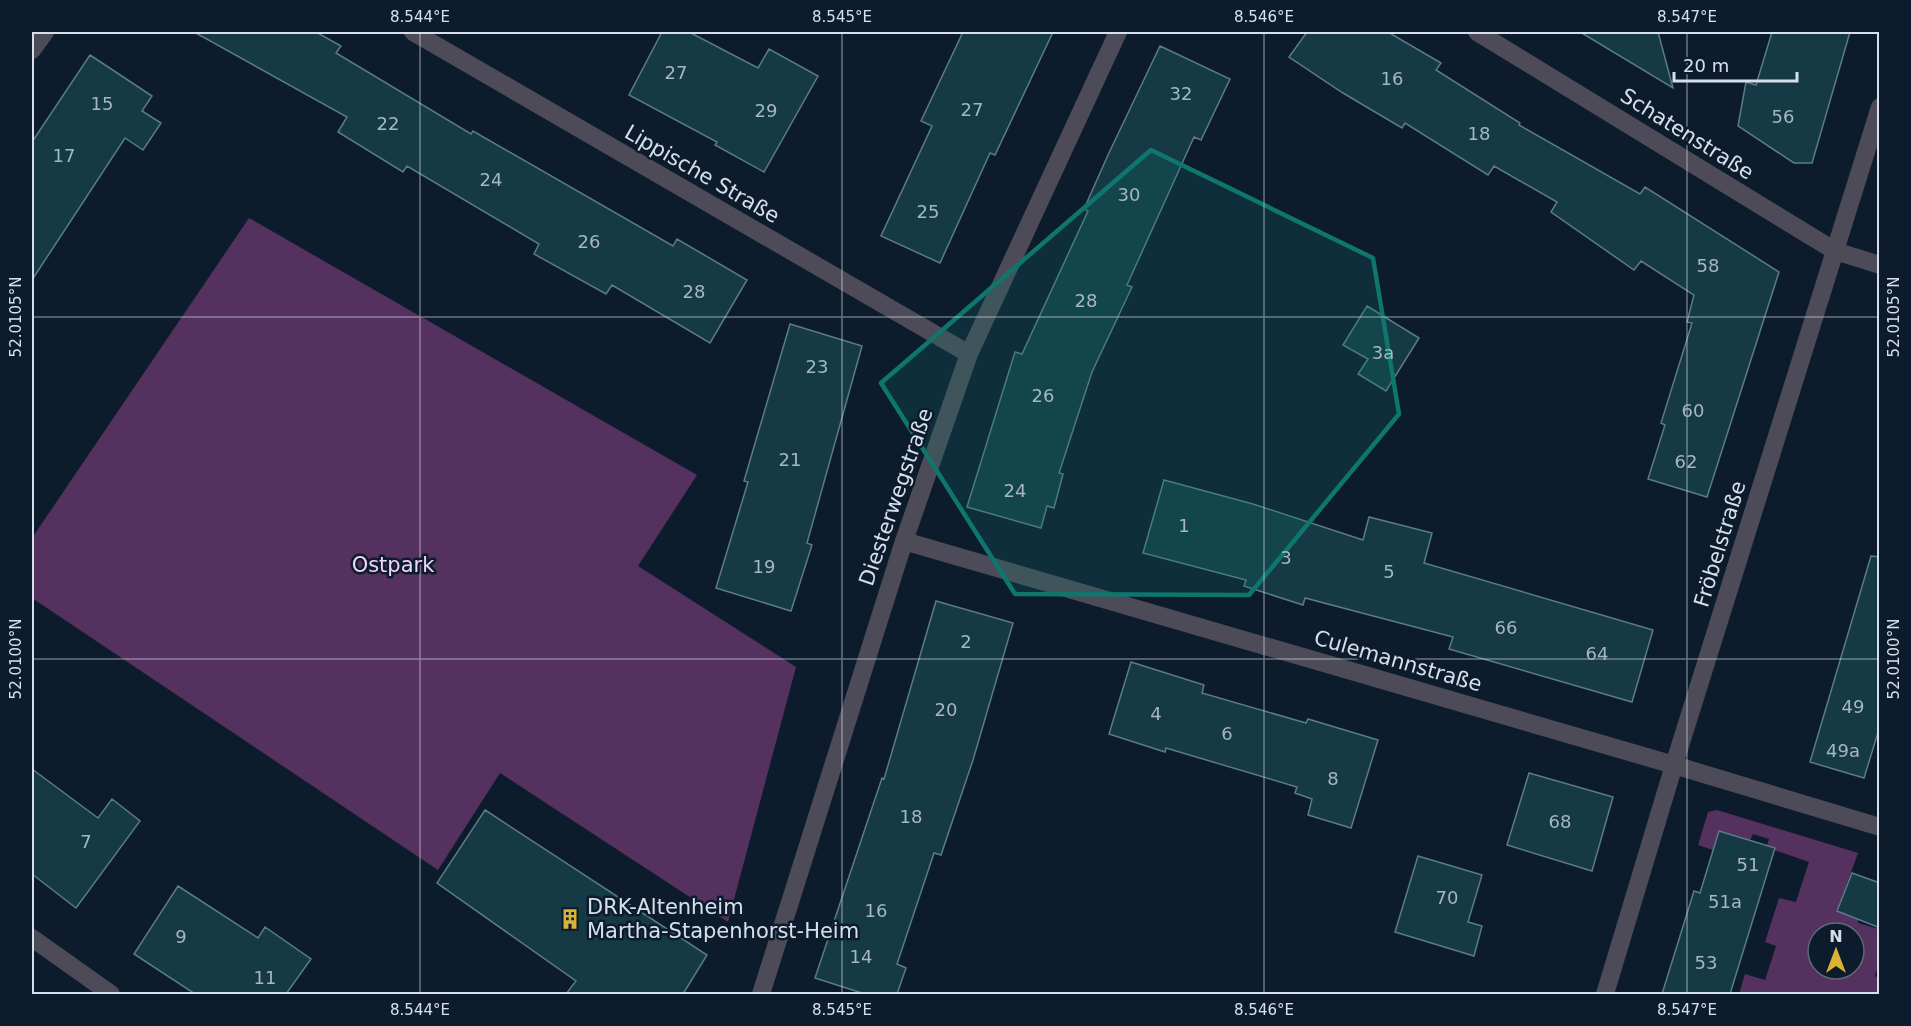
<svg xmlns="http://www.w3.org/2000/svg" width="1911" height="1026" viewBox="0 0 1911 1026" font-family="'DejaVu Sans',sans-serif">
	<rect width="100%" height="100%" fill="#0d1c2d"/>
	<path fill="#54315e" fill-rule="evenodd" d="M 249,218 L 697,475 L 638,566 L 796,667 L 728,922 L 500,773 L 438,870 L 32,598 L 32,538 Z
		M 1717,810 L 1858,853 L 1837,911 L 1858,919 L 1858,923 L 1879,929 L 1879,964 L 1875,976 L 1879,978 L 1879,994 L 1739,994 L 1745,974 L 1765,980 L 1776,946 L 1765,942 L 1779,898 L 1796,902 L 1809,862 L 1774,850 L 1774,847 L 1767,845 L 1769,839 L 1753,834 L 1750,840 L 1719,831 L 1713,850 L 1698,845 L 1708,812 ZM 1818,933 L 1854,933 L 1854,969 L 1818,969 Z"/>
	<path fill="#153945" stroke="#5b7c87" stroke-width="1.5" d="M 194,32 L 316,32 L 341,46 L 336,53 L 471,134 L 473,131 L 673,246 L 677,239 L 747,280 L 710,343 L 612,285 L 606,294 L 534,254 L 539,244 L 407,166 L 403,172 L 338,132 L 347,117 Z
		M 662,32 L 689,32 L 758,68 L 769,49 L 818,76 L 764,172 L 715,145 L 717,142 L 629,95 Z
		M 963,32 L 1053,32 L 995,155 L 990,153 L 940,263 L 881,236 L 932,126 L 921,121 Z
		M 1307,32 L 1388,32 L 1441,63 L 1436,70 L 1520,123 L 1519,125 L 1640,194 L 1645,187 L 1779,272 L 1707,497 L 1648,479 L 1665,425 L 1661,423 L 1692,323 L 1687,322 L 1694,295 L 1641,261 L 1634,270 L 1551,212 L 1557,202 L 1494,166 L 1488,175 L 1405,123 L 1402,128 L 1343,93 L 1289,57 Z
		M 1580,32 L 1658,32 L 1673,88 Z
		M 1772,32 L 1850,32 L 1812,163 L 1794,163 L 1738,126 L 1746,82 L 1756,85 Z
		M 1160,46 L 1230,79 L 1201,140 L 1194,137 L 1127,285 L 1132,287 L 1092,372 L 1059,473 L 1063,474 L 1054,508 L 1047,506 L 1041,528 L 967,507 L 1015,352 L 1022,354 L 1088,211 L 1084,209 L 1108,155 Z
		M 90,55 L 152,96 L 142,111 L 161,123 L 143,150 L 125,138 L 32,280 L 32,142 Z
		M 1367,306 L 1419,338 L 1386,391 L 1358,374 L 1368,359 L 1343,345 Z
		M 790,324 L 862,346 L 807,543 L 812,545 L 791,611 L 716,588 L 748,482 L 744,481 Z
		M 1164,480 L 1253,504 L 1363,540 L 1369,517 L 1432,533 L 1424,563 L 1653,630 L 1632,702 L 1449,649 L 1453,637 L 1305,598 L 1303,605 L 1244,586 L 1246,580 L 1143,553 Z
		M 1871,556 L 1880,557 L 1880,726 L 1864,778 L 1810,762 Z
		M 936,601 L 1013,623 L 973,760 L 941,855 L 934,853 L 897,964 L 906,968 L 897,994 L 865,994 L 815,978 L 882,778 L 884,779 Z
		M 1131,662 L 1204,685 L 1202,693 L 1306,723 L 1308,719 L 1378,740 L 1351,828 L 1308,815 L 1312,799 L 1295,793 L 1297,787 L 1166,748 L 1165,752 L 1109,734 Z
		M 32,769 L 98,818 L 112,799 L 140,821 L 76,908 L 32,874 Z
		M 1529,773 L 1613,797 L 1592,871 L 1507,845 Z
		M 485,810 L 707,955 L 683,994 L 566,994 L 576,981 L 437,883 Z
		M 1719,831 L 1775,848 L 1730,994 L 1662,994 L 1694,891 L 1700,893 Z
		M 1418,856 L 1482,875 L 1468,922 L 1482,926 L 1474,956 L 1395,932 Z
		M 1852,873 L 1880,883 L 1880,928 L 1837,911 Z
		M 178,886 L 258,938 L 265,927 L 311,959 L 286,994 L 195,994 L 134,954 Z"/>
	<g fill="none" stroke-linecap="round" stroke-linejoin="round">
		<path stroke="#4c4b57" stroke-width="18" d="M 413,32 L 969,354
			M 1477,32 L 1835,251 L 1880,265
			M 32,50 L 45,32
			M 904,541 L 1674,765 L 1880,827
			M 32,938 L 111,994
			M 761,994 L 904,541 L 969,354 L 1118,32
			M 1605,994 L 1674,765 L 1880,107"/>
	</g>
	<path fill="#0f766e" fill-opacity="0.2" stroke="#0f766e" stroke-width="4.5" stroke-linejoin="round" d="M 1151,150 L 1373,258 L 1399,414 L 1249,595 L 1015,594 L 881,383 Z"/>
	<path fill="none" stroke="#d6e0ed" stroke-width="1.5" stroke-opacity="0.45" d="M 420,32 L 420,994M 842,32 L 842,994M 1264,32 L 1264,994M 1687,32 L 1687,994M 32,317 L 1880,317M 32,659 L 1880,659"/>
	<defs>
		<g id="building-bare" transform="scale(1.62)"><path d="M-4-6H4V6H1V3H-1V6H-4ZM-2.5-4.3h1.7v1.8h-1.7ZM.8-4.3h1.7v1.8H.8ZM-2.5-1h1.7V.8h-1.7ZM.8-1h1.7V.8H.8Z" fill="#dab334" stroke="#0d1c2d" stroke-width="2.5" paint-order="stroke"/></g>
	</defs>
	<g fill-rule="evenodd">
		<use href="#building-bare" x="570" y="919"/>
	</g>
	<g text-anchor="middle" dominant-baseline="central" stroke-width="5" stroke-linejoin="round" paint-order="stroke">
		<g font-size="18" fill="#a6b6c3">
			<text x="676" y="72">27</text>
			<text x="1392" y="78">16</text>
			<text x="1181" y="93">32</text>
			<text x="102" y="103">15</text>
			<text x="972" y="109">27</text>
			<text x="766" y="110">29</text>
			<text x="1783" y="116">56</text>
			<text x="388" y="123">22</text>
			<text x="1479" y="133">18</text>
			<text x="64" y="155">17</text>
			<text x="491" y="179">24</text>
			<text x="1129" y="194">30</text>
			<text x="928" y="211">25</text>
			<text x="589" y="241">26</text>
			<text x="1708" y="265">58</text>
			<text x="694" y="291">28</text>
			<text x="1086" y="300">28</text>
			<text x="1383" y="352">3a</text>
			<text x="817" y="366">23</text>
			<text x="1043" y="395">26</text>
			<text x="1693" y="410">60</text>
			<text x="790" y="459">21</text>
			<text x="1686" y="461">62</text>
			<text x="1015" y="490">24</text>
			<text x="1184" y="525">1</text>
			<text x="1286" y="557">3</text>
			<text x="764" y="566">19</text>
			<text x="1389" y="571">5</text>
			<text x="1506" y="627">66</text>
			<text x="966" y="641">2</text>
			<text x="1597" y="653">64</text>
			<text x="1853" y="706">49</text>
			<text x="946" y="709">20</text>
			<text x="1156" y="713">4</text>
			<text x="1227" y="733">6</text>
			<text x="1843" y="750">49a</text>
			<text x="1333" y="778">8</text>
			<text x="911" y="816">18</text>
			<text x="1560" y="821">68</text>
			<text x="86" y="841">7</text>
			<text x="1748" y="864">51</text>
			<text x="1447" y="897">70</text>
			<text x="1725" y="901">51a</text>
			<text x="876" y="910">16</text>
			<text x="181" y="936">9</text>
			<text x="861" y="956">14</text>
			<text x="1706" y="962">53</text>
			<text x="265" y="977">11</text>
		</g>
		<g font-size="21" fill="#d6e0ed" stroke="#0d1c2d">
			<text transform="translate(1687 134) rotate(32)">Schatenstraße</text>
			<text transform="translate(702 174) rotate(30)">Lippische Straße</text>
			<text transform="translate(896 497) rotate(-71)">Diesterwegstraße</text>
			<text transform="translate(1720 544) rotate(-73)">Fröbelstraße</text>
			<text transform="translate(1398 661) rotate(16)">Culemannstraße</text>
		</g>
		<g font-size="21" fill="#f1d4f9" stroke="#0d1c2d">
			<text x="393" y="565">Ostpark</text>
		</g>
		<g font-size="21" fill="#d6e0ed" stroke="#0d1c2d" text-anchor="start">
			<text x="587" y="907">DRK-Altenheim<tspan x="587" dy="24">Martha-Stapenhorst-Heim</tspan></text>
		</g>
	</g>
	<rect width="1911" height="1026" fill="none" stroke="#0d1c2d" stroke-width="66"/>
	<g transform="translate(1836 951)"><circle r="28" fill="#0d1c2d" stroke="#5d6a7a" stroke-width="1.5"/>
	<path d="M0-4.5L10 22L0 15L-10 22Z" fill="#dab334"/>
	<text y="-9" font-size="16" font-weight="bold" text-anchor="middle" fill="#d6e0ed">N</text>
	</g>
	<path d="M1674 72v9h123v-9" fill="none" stroke="#d6e0ed" stroke-width="3"/>
	<text x="1683" y="72" font-size="18" fill="#d6e0ed" stroke="#0d1c2d" stroke-width="4.5" paint-order="stroke">20 m</text>
	<rect x="33" y="33" width="1845" height="960" fill="none" stroke="#d6e0ed" stroke-width="2"/>
	<g font-size="15" text-anchor="middle" fill="#d6e0ed">
		<text x="420" y="22">8.544°E</text>
		<text x="842" y="22">8.545°E</text>
		<text x="1264" y="22">8.546°E</text>
		<text x="1687" y="22">8.547°E</text>
		<text transform="translate(16 317) rotate(-90)" y="5">52.0105°N</text>
		<text transform="translate(1894 317) rotate(-90)" y="5">52.0105°N</text>
		<text transform="translate(16 659) rotate(-90)" y="5">52.0100°N</text>
		<text transform="translate(1894 659) rotate(-90)" y="5">52.0100°N</text>
		<text x="420" y="1015">8.544°E</text>
		<text x="842" y="1015">8.545°E</text>
		<text x="1264" y="1015">8.546°E</text>
		<text x="1687" y="1015">8.547°E</text>
	</g>
</svg>
